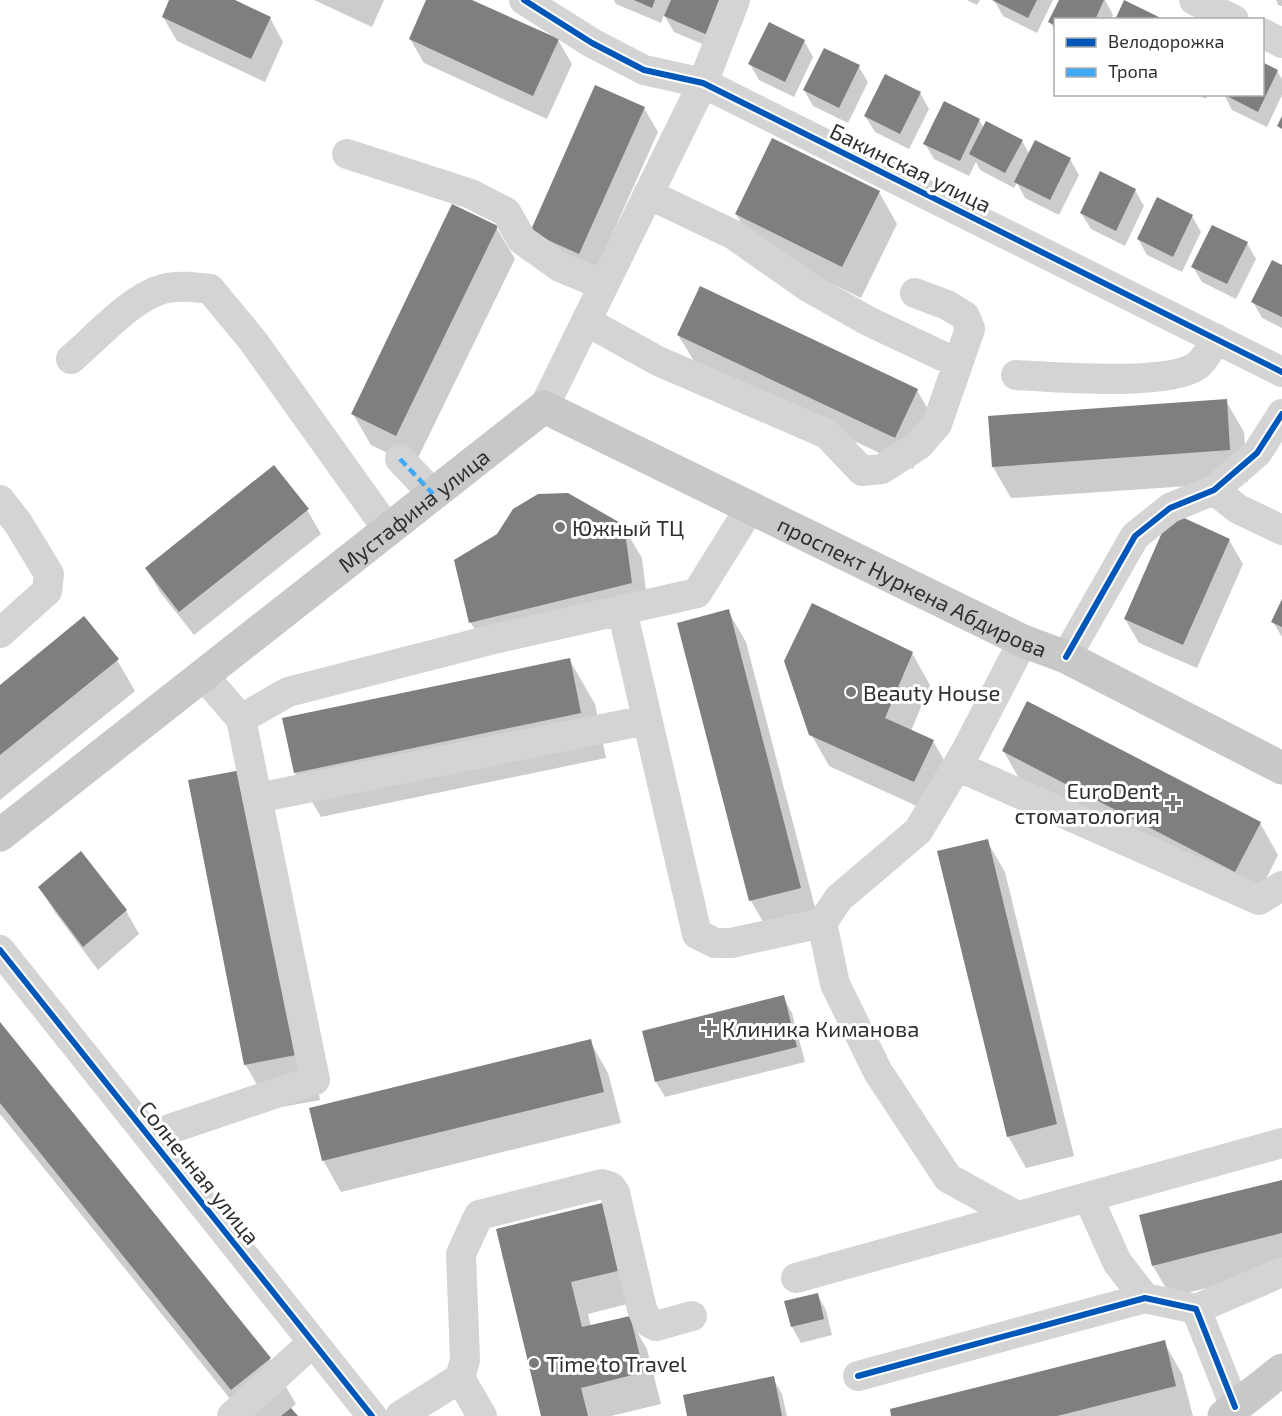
<svg xmlns="http://www.w3.org/2000/svg" width="1282" height="1416" viewBox="0 0 1282 1416" font-family="'Exo 2',sans-serif">
	<rect width="100%" height="100%" fill="#fff"/>
	<path fill="#0003" d="M 171,0 L 231,0 L 270,18 L 283,42 L 265,82 L 177,41 L 163,17 Z
		M 314,0 L 384,0 L 372,27 Z
		M 428,0 L 469,0 L 558,40 L 572,64 L 547,119 L 424,63 L 410,39 Z
		M 614,0 L 726,0 L 719,51 L 674,32 L 664,15 L 661,23 L 616,4 Z
		M 967,0 L 980,0 L 977,5 Z
		M 994,0 L 1053,0 L 1037,33 L 1003,16 Z
		M 1061,0 L 1105,0 L 1113,15 L 1111,20 L 1056,20 L 1056,32 L 1050,22 Z
		M 1276,0 L 1282,0 L 1282,6 L 1278,5 Z
		M 804,41 L 813,57 L 794,97 L 759,80 L 750,64 Z
		M 859,67 L 868,82 L 848,123 L 813,106 L 804,90 Z
		M 1277,71 L 1282,79 L 1282,95 L 1267,127 L 1232,110 L 1224,94 L 1262,94 Z
		M 920,93 L 929,109 L 909,149 L 875,132 L 865,116 Z
		M 1198,94 L 1208,94 L 1206,99 Z
		M 644,108 L 658,132 L 593,277 L 531,232 Z
		M 979,120 L 984,128 L 1022,141 L 1030,155 L 1070,159 L 1079,175 L 1059,215 L 1025,198 L 1017,183 L 1014,188 L 980,170 L 976,162 L 969,176 L 934,159 L 925,144 Z
		M 1135,190 L 1144,206 L 1125,246 L 1091,229 L 1081,213 Z
		M 879,192 L 897,224 L 861,298 L 754,245 L 736,214 Z
		M 1192,216 L 1201,232 L 1182,272 L 1147,255 L 1138,239 Z
		M 496,227 L 515,259 L 414,466 L 371,445 L 353,414 Z
		M 1247,243 L 1256,259 L 1236,299 L 1202,282 L 1193,267 Z
		M 1282,267 L 1282,328 L 1262,318 L 1253,302 Z
		M 678,335 L 917,390 L 935,422 L 913,469 L 697,366 Z
		M 1226,401 L 1244,432 L 1248,482 L 1011,498 L 993,467 Z
		M 307,510 L 321,534 L 194,635 L 160,592 L 146,568 Z
		M 623,526 L 642,558 L 649,614 L 489,654 L 471,623 L 455,560 Z
		M 1229,540 L 1243,564 L 1197,668 L 1139,643 L 1125,619 Z
		M 1282,603 L 1282,637 L 1273,622 Z
		M 728,611 L 746,642 L 818,919 L 769,932 L 751,901 Z
		M 912,653 L 930,685 L 911,731 L 933,741 L 951,772 L 932,813 L 829,766 L 811,734 Z
		M 569,659 L 595,704 L 606,758 L 321,817 L 295,773 Z
		M 117,660 L 135,691 L 0,800 L 0,687 Z
		M 1003,750 L 1260,823 L 1278,855 L 1254,903 L 1021,782 Z
		M 266,816 L 320,1100 L 271,1109 L 245,1064 Z
		M 987,841 L 1005,872 L 1074,1156 L 1026,1168 L 1008,1136 Z
		M 40,887 L 126,911 L 139,934 L 98,970 L 54,911 Z
		M 783,997 L 792,1013 L 805,1062 L 665,1097 L 656,1082 Z
		M 0,1024 L 270,1359 L 296,1404 L 290,1409 L 296,1416 L 244,1416 L 0,1114 Z
		M 590,1041 L 608,1073 L 621,1123 L 341,1192 L 323,1160 Z
		M 1282,1181 L 1282,1269 L 1171,1297 L 1153,1266 L 1141,1216 Z
		M 605,1204 L 639,1301 L 588,1314 L 591,1327 L 629,1318 L 647,1349 L 661,1404 L 611,1416 L 543,1416 L 498,1230 Z
		M 817,1294 L 826,1310 L 832,1335 L 801,1343 L 792,1327 L 786,1302 Z
		M 1164,1342 L 1182,1374 L 1193,1416 L 893,1416 Z
		M 773,1378 L 782,1394 L 787,1416 L 689,1416 Z"/>
	<path fill="#7f7f7f" d="M 169,0 L 235,0 L 271,17 L 251,59 L 162,17 Z
		M 426,0 L 472,0 L 559,39 L 533,96 L 409,39 Z
		M 634,0 L 655,0 L 652,8 Z
		M 671,0 L 725,0 L 710,36 L 664,16 Z
		M 992,0 L 1037,0 L 1028,18 Z
		M 1059,0 L 1104,0 L 1095,20 L 1056,20 L 1056,26 L 1048,22 Z
		M 1124,0 L 1161,18 L 1160,20 L 1115,20 Z
		M 769,22 L 805,40 L 785,82 L 748,64 Z
		M 824,48 L 860,65 L 839,108 L 803,90 Z
		M 1262,62 L 1278,70 L 1258,112 L 1223,94 L 1262,94 Z
		M 885,74 L 921,92 L 900,134 L 864,116 Z
		M 595,85 L 645,107 L 579,254 L 530,232 Z
		M 944,101 L 980,119 L 960,161 L 923,144 Z
		M 1282,116 L 1282,129 L 1277,126 Z
		M 986,121 L 1023,140 L 1005,173 L 969,154 Z
		M 772,138 L 880,191 L 842,267 L 735,214 Z
		M 1035,140 L 1071,158 L 1050,200 L 1014,182 Z
		M 1100,171 L 1136,189 L 1116,231 L 1080,213 Z
		M 1157,197 L 1193,215 L 1173,257 L 1137,239 Z
		M 452,204 L 498,226 L 396,436 L 351,414 Z
		M 1212,225 L 1248,242 L 1227,284 L 1191,267 Z
		M 1272,260 L 1282,265 L 1282,317 L 1251,302 Z
		M 700,286 L 918,389 L 895,438 L 677,335 Z
		M 1227,399 L 1230,450 L 992,467 L 988,416 Z
		M 274,465 L 309,509 L 179,612 L 145,568 Z
		M 568,493 L 624,525 L 632,583 L 469,623 L 454,560 L 497,534 L 513,509 L 538,494 Z
		M 1171,512 L 1230,539 L 1183,645 L 1124,619 Z
		M 1282,599 L 1282,627 L 1271,622 Z
		M 812,603 L 913,652 L 885,718 L 934,740 L 914,782 L 809,735 L 784,661 Z
		M 729,609 L 801,888 L 749,901 L 677,623 Z
		M 84,616 L 119,659 L 0,755 L 0,685 Z
		M 570,658 L 581,713 L 294,773 L 282,718 Z
		M 1027,701 L 1261,822 L 1235,872 L 1002,751 Z
		M 241,770 L 296,1055 L 244,1065 L 188,780 Z
		M 988,839 L 1057,1124 L 1007,1137 L 937,851 Z
		M 81,851 L 127,910 L 83,947 L 38,887 Z
		M 784,995 L 797,1047 L 655,1082 L 642,1031 Z
		M 0,1022 L 271,1358 L 231,1390 L 0,1103 Z
		M 591,1039 L 604,1092 L 322,1161 L 309,1108 Z
		M 1282,1180 L 1282,1233 L 1152,1266 L 1139,1215 Z
		M 606,1202 L 622,1270 L 571,1282 L 582,1327 L 630,1316 L 644,1372 L 581,1388 L 588,1416 L 541,1416 L 496,1229 Z
		M 818,1293 L 824,1319 L 791,1327 L 784,1301 Z
		M 1165,1340 L 1176,1386 L 1057,1416 L 891,1416 L 890,1409 Z
		M 774,1376 L 782,1416 L 687,1416 L 683,1395 Z
		M 291,1408 L 298,1416 L 281,1416 Z"/>
	<g fill="none" stroke-linecap="round" stroke-linejoin="round">
		<path stroke="#d4d4d4" stroke-width="30" d="M 524,0 L 592,43 L 644,70 L 703,83 L 1282,372
			M 1194,0 L 1234,20
			M 1262,33 L 1282,43
			M 347,154 L 471,194 L 506,212 L 522,240 L 560,267 L 604,285
			M 648,194 L 734,235 L 808,287 L 868,321 L 957,363
			M 586,321 L 658,361 L 827,434 L 862,471 L 882,469 L 919,445 L 937,424 L 970,329 L 965,316 L 947,305 L 915,293
			M 71,359 C 96,338 132,297 163,289 C 178,285 194,287 210,289 L 253,341 L 388,530
			M 1016,375 C 1053,377 1170,387 1198,365 C 1206,358 1211,348 1215,338
			M 544,407 L 703,83 L 735,0
			M 400,459 L 433,494
			M 1214,490 L 1238,509 L 1282,530
			M 0,500 L 18,523 L 49,574 L 47,591 L 0,633
			M 622,610 L 697,934 L 715,943 L 731,943 L 822,923
			M 1066,657 L 1135,536 L 1170,508 L 1214,490 L 1257,453 L 1282,414
			M 203,675 L 241,719 L 288,692 L 494,639 L 697,593 L 750,508
			M 957,766 L 1259,900 L 1282,886
			M 257,798 L 647,720
			M 0,950 L 372,1416
			M 149,1136 L 315,1080 L 241,719
			M 1088,1197 L 1117,1262 L 1145,1298
			M 1017,1216 L 948,1178 L 878,1072 L 835,984 L 822,923 L 839,898 L 918,831 L 966,751 L 1023,641
			M 796,1278 L 1282,1143
			M 1196,1309 L 1235,1407
			M 858,1376 L 1145,1298 L 1196,1309 L 1282,1272
			M 460,1378 L 482,1416
			M 232,1416 L 313,1342
			M 400,1416 L 460,1378 L 465,1360 L 461,1254 L 479,1215 L 602,1184 L 611,1187 L 615,1193 L 642,1309 L 648,1322 L 656,1326 L 692,1316"/>
		<g stroke="#c8c8c8" stroke-width="33">
			<path id="s1" d="M 0,835 L 544,407 L 1023,641 L 1066,657 L 1282,768"/>
			<path d="M 1224,1416 L 1282,1370"/>
		</g>
		<path stroke="#3fa9f5" stroke-width="4.5" stroke-dasharray="9 4.5" stroke-linecap="butt" d="M 400,459 L 433,494"/>
		<g stroke="#fff" stroke-width="10">
			<path id="cycleway" d="M 524,0 L 592,43 L 644,70 L 703,83 L 1282,372
				M 1066,657 L 1135,536 L 1170,508 L 1214,490 L 1257,453 L 1282,414
				M 0,950 L 372,1416
				M 858,1376 L 1145,1298 L 1196,1309 L 1235,1407"/>
		</g>
		<use href="#cycleway" stroke="#0057b8" stroke-width="6"/>
	</g>
	<g fill="#787878" stroke="#fff" stroke-width="2">
		<circle cx="560" cy="527" r="6"/>
		<circle cx="851" cy="692" r="6"/>
		<path d="M1170 794h6v6h6v6h-6v6h-6v-6h-6v-6h6z"/>
		<path d="M706 1019h6v6h6v6h-6v6h-6v-6h-6v-6h6z"/>
		<circle cx="534" cy="1363" r="6"/>
	</g>
	<g text-anchor="middle" dominant-baseline="central" stroke-width="6" stroke-linejoin="round" paint-order="stroke">
		<g font-size="22" fill="#303030" stroke="#fff">
			<text transform="translate(911 167) rotate(26)">Бакинская улица</text>
			<text stroke="none"><textPath href="#s1" startOffset="526">Мустафина улица</textPath></text>
			<text stroke="none"><textPath href="#s1" startOffset="1102">проспект Нуркена Абдирова</textPath></text>
			<text transform="translate(200 1172) rotate(51)">Солнечная улица</text>
		</g>
		<g font-size="22" fill="#303030" stroke="#fff" text-anchor="start">
			<text x="572" y="527">Южный ТЦ</text>
			<text x="863" y="692">Beauty House</text>
			<text x="1160" y="790" text-anchor="end">EuroDent<tspan x="1160" dy="25">стоматология</tspan></text>
			<text x="722" y="1028">Клиника Киманова</text>
			<text x="546" y="1363">Time to Travel</text>
		</g>
	</g>
	<rect x="1054" y="18" width="210" height="78" fill="#ffffff" stroke="#acacac" stroke-width="1.5"/>
	<rect x="1066" y="38" width="30" height="9" fill="#0057b8" stroke="#acacac" stroke-width="1.5"/>
	<text x="1108" y="48" font-size="18" fill="#303030">Велодорожка</text>
	<rect x="1066" y="68" width="30" height="9" fill="#3fa9f5" stroke="#acacac" stroke-width="1.5"/>
	<text x="1108" y="78" font-size="18" fill="#303030">Тропа</text>
</svg>
